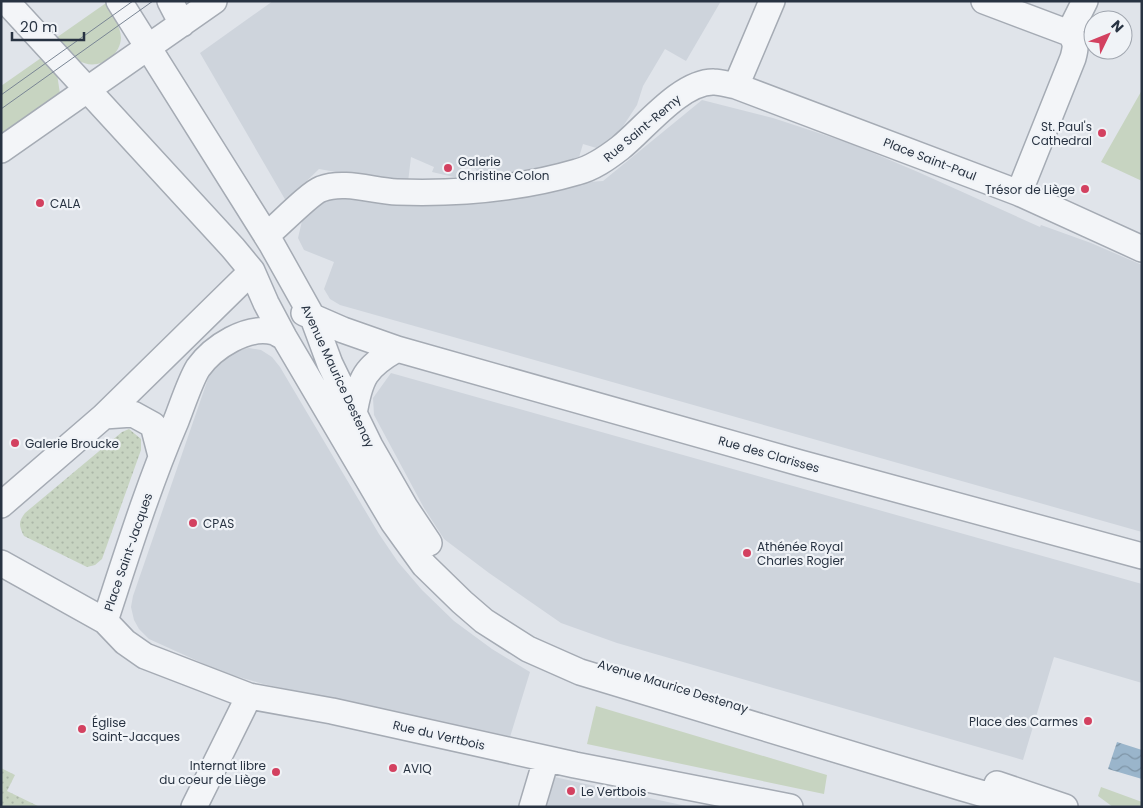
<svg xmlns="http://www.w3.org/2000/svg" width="1143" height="808" viewBox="0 0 1143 808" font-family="Poppins,sans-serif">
	<defs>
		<pattern id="park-dots" width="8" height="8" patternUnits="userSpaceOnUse" patternTransform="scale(1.25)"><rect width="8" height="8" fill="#c7d4c1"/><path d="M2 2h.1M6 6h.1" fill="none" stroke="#abb6a7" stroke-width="1.8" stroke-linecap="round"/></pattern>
		<pattern id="water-waves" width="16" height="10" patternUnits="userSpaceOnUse" patternTransform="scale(1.25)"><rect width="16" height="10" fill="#9ab5cb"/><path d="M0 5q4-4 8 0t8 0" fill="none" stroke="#7e94a6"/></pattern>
	</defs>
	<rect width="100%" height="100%" fill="#e0e4ea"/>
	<path fill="#ced4dc" d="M 273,1 L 721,1 L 686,61 L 665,49 L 643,86 L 637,105 L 612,143 L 603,150 L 583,144 L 577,164 L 566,169 L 475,178 L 476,169 L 462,166 L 458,178 L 432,172 L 434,167 L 411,157 L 408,182 L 398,183 L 319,169 L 286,201 L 200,53 Z
		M 702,100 L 773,118 L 852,144 L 918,172 L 1040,227 L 1041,225 L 1091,243 L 1142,265 L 1142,532 L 340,305 L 330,299 L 324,289 L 334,262 L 304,250 L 298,238 L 302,221 L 310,211 L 325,199 L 603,181 Z
		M 249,348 L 261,350 L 272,357 L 280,367 L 379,534 L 398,562 L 422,590 L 454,621 L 492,649 L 530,672 L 510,737 L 263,684 L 222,672 L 149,639 L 139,629 L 134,620 L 131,607 L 133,596 L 211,370 L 219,361 L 237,350 Z
		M 391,373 L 1142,584 L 1142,683 L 1054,657 L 1023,760 L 617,643 L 561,623 L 489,573 L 444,539 L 424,508 L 374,415 L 373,398 Z
		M 550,776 L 626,793 L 691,807 L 539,807 Z"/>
	<path fill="#c7d4c1" d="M 106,3 C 111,13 121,26 121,38 C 120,58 95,72 78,60 C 70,54 63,45 56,38 Z
		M 41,58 L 57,74 L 62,107 L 1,148 L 1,86 Z
		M 1142,90 L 1142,181 L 1101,162 Z
		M 596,706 L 827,775 L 824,794 L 587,744 Z
		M 1101,787 L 1142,802 L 1142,807 L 1113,807 L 1098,796 Z"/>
	<path fill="url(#park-dots)" d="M 129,429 L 141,439 L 141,450 L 102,559 L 95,565 L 87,567 L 24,536 C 19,526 18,522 25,513 L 122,432 Z
		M 1,768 L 15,775 L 7,791 L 40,807 L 1,807 Z"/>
	<path fill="url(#water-waves)" d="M 1117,742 L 1142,750 L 1142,779 L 1108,769 Z"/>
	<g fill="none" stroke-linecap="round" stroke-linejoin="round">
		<g stroke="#a5abb4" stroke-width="28">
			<path id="minor" d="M 6,1 L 233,248 L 252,271 L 266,303 L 284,337 L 393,522 L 424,565 L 462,602 L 484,621 L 528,649 L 580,672 L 963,788 L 994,797 L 1016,807
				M 119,1 L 271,243 L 313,318 L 330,364 L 370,446 L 405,507 L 429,543
				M 170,1 L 182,24
				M 984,1 L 1069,33 C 1077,42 1076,47 1073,58 L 1019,193
				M 1069,33 L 1085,1
				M 736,86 L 772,1
				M 1,150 L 214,1
				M 267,235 C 278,226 310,193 321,189 C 344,180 373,191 397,192 C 456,194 519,189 577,172 C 593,168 607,158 620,148 C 644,129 681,81 714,82 C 721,82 729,85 736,86 L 1019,193 L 1142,249
				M 304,313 L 343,330 L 397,349 L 800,463 L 1142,556
				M 354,414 C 360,378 365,367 397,349
				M 104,416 L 133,414 L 153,425 L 161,456
				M 1,505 L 104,416 L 252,271
				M 1,563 L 105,621 L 125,642 L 145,656 L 249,696 L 332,711 L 575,765 L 790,807
				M 105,621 C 127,554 148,486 176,421 C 182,406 190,381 198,368 C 213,347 247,325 274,332 C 277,333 281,336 284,337
				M 997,784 L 1065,807
				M 194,807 L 249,696
				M 532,807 L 546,760"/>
		</g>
		<use href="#minor" stroke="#f3f5f8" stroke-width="25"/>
		<path stroke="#798594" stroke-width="1" d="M 1,95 L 133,1
			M 1,109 L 153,1"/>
	</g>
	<g fill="#d34160" stroke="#f0f3f7" stroke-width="2">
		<circle cx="1102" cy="133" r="5"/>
		<circle cx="448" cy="168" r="5"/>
		<circle cx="1085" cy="189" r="5"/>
		<circle cx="40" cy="203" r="5"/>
		<circle cx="15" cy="443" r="5"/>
		<circle cx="193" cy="523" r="5"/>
		<circle cx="747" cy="553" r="5"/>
		<circle cx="1088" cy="721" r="5"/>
		<circle cx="82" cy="729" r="5"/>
		<circle cx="393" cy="768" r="5"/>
		<circle cx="276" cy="772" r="5"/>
		<circle cx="571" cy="791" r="5"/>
	</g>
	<g text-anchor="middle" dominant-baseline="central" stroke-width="4.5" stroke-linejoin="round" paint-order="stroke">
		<g font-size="12" fill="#283342" stroke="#f0f3f7" text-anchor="start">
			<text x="1092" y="126" text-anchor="end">St. Paul's<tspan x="1092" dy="14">Cathedral</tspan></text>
			<text x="458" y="161">Galerie<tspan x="458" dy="14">Christine Colon</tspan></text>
			<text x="1075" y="189" text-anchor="end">Trésor de Liège</text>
			<text x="50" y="203">CALA</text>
			<text x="25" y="443">Galerie Broucke</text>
			<text x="203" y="523">CPAS</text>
			<text x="757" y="546">Athénée Royal<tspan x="757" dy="14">Charles Rogier</tspan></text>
			<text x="1078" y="721" text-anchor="end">Place des Carmes</text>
			<text x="92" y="722">Église<tspan x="92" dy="14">Saint-Jacques</tspan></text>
			<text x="266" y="765" text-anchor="end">Internat libre<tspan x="266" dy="14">du coeur de Liège</tspan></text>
			<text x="403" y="768">AVIQ</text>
			<text x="581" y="791">Le Vertbois</text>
		</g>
		<g font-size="12" fill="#283342" stroke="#f0f3f7">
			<text transform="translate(642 128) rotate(-40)">Rue Saint-Remy</text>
			<text transform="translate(930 159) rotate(21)">Place Saint-Paul</text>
			<text transform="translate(338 376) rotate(65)">Avenue Maurice Destenay</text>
			<text transform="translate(769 454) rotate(16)">Rue des Clarisses</text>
			<text transform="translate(128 552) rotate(-71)">Place Saint-Jacques</text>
			<text transform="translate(673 686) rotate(17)">Avenue Maurice Destenay</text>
			<text transform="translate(439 735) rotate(13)">Rue du Vertbois</text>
		</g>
	</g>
	<rect width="1143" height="808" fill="none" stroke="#283342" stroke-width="5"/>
	<g transform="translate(1108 35) rotate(47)"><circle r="24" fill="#f0f3f7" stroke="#a0a6af"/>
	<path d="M0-4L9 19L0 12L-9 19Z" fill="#d34160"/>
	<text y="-8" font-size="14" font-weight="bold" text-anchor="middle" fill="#283342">N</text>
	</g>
	<path d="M12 32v8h72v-8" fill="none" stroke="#283342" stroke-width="2.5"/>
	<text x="20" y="32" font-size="15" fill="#283342" stroke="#f0f3f7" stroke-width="4" paint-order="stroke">20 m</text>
</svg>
